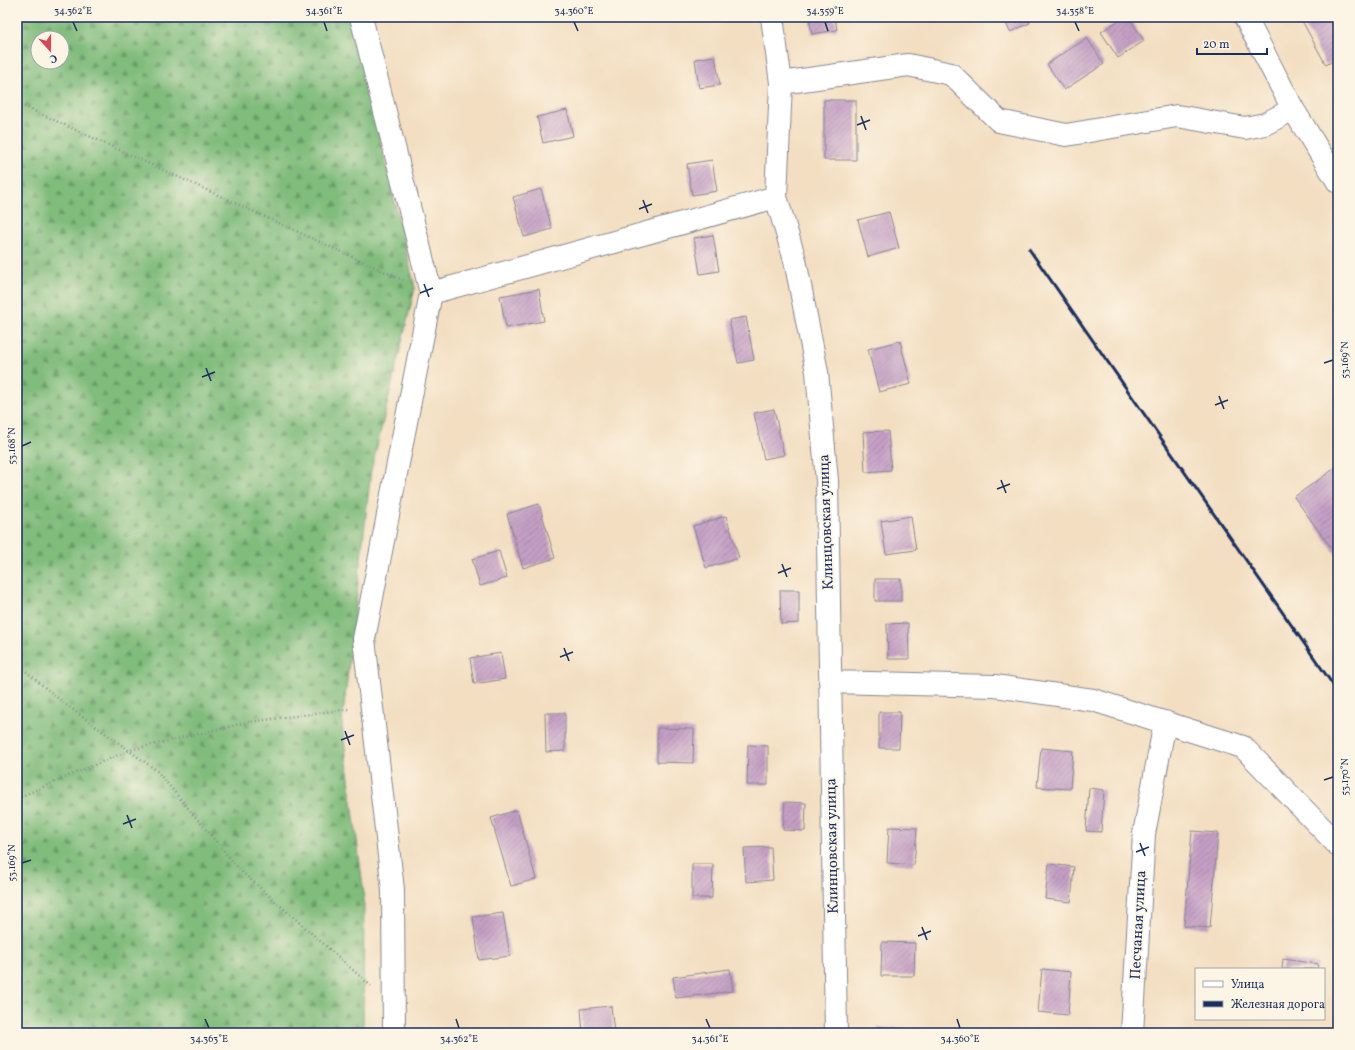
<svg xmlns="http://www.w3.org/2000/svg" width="1355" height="1050" viewBox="0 0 1355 1050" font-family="Vollkorn,serif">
	<defs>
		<pattern id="forest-firs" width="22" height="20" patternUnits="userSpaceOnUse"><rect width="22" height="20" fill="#80bc7b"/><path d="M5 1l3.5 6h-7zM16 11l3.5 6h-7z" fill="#689968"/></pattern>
		<pattern id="building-hatch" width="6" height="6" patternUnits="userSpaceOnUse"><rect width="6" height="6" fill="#c59fc5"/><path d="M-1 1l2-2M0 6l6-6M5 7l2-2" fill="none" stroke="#9f82a3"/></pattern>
	</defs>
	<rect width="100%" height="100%" fill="#fcf5e5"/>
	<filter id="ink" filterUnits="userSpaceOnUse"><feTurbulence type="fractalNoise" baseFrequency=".025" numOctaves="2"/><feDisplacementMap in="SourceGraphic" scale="8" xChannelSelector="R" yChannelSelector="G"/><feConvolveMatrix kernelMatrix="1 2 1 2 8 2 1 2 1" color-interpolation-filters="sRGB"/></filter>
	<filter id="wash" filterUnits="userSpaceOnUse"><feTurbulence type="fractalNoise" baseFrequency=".012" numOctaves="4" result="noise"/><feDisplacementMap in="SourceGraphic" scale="16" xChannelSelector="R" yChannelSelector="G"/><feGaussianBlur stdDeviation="0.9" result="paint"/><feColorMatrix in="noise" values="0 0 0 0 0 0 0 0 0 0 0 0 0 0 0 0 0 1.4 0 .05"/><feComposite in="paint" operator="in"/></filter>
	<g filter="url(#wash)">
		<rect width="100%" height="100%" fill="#f3dec1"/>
		<path fill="url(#forest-firs)" stroke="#4e766c" fill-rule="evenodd" d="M 17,17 L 351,17 L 415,288 L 371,471 L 342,724 L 364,895 L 363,1033 L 17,1033 ZM 38,38 L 62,38 L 62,62 L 38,62 Z"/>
		<g id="blocks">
			<path fill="url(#building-hatch)" d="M 700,17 L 725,17 L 725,18 L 701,22 Z
				M 809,17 L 835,17 L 837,30 L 812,34 Z
				M 1003,17 L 1027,17 L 1030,23 L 1010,32 Z
				M 1124,17 L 1129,17 L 1144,41 L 1118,58 L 1101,32 Z
				M 1300,17 L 1338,17 L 1338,58 L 1326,65 Z
				M 1087,38 L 1104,64 L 1064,90 L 1047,64 Z
				M 715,56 L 720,85 L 699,88 L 695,59 Z
				M 824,100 L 856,100 L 856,160 L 824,160 Z
				M 567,110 L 573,136 L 543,143 L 537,117 Z
				M 712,160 L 717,191 L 692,195 L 687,164 Z
				M 541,189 L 552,229 L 524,237 L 513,197 Z
				M 889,212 L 899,248 L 868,257 L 858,220 Z
				M 713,235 L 719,271 L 700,274 L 694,238 Z
				M 539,289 L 544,321 L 506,328 L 500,296 Z
				M 746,317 L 754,360 L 738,363 L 729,320 Z
				M 900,341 L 911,384 L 879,392 L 868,349 Z
				M 774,409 L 784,455 L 764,459 L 754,413 Z
				M 888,431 L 891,470 L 865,472 L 863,432 Z
				M 1338,466 L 1338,557 L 1294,497 Z
				M 539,504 L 555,558 L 523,568 L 507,514 Z
				M 726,516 L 739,558 L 706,568 L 693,526 Z
				M 911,516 L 916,550 L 886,554 L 881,521 Z
				M 499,551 L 507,578 L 480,586 L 472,559 Z
				M 875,579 L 901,579 L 901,601 L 875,601 Z
				M 780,590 L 799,590 L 799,623 L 781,624 Z
				M 908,623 L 909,659 L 888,659 L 887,624 Z
				M 501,653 L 505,679 L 474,684 L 470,658 Z
				M 879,712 L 900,712 L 899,748 L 879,748 Z
				M 545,713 L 565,713 L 565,751 L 546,752 Z
				M 657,728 L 694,729 L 693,763 L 657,762 Z
				M 748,745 L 768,746 L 768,785 L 747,785 Z
				M 1041,748 L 1073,751 L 1070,789 L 1037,787 Z
				M 1089,788 L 1104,790 L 1101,832 L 1086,831 Z
				M 785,802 L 806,803 L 805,831 L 783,830 Z
				M 517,810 L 536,879 L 511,886 L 491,818 Z
				M 889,827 L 917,828 L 914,865 L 887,863 Z
				M 1192,831 L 1218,833 L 1210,928 L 1184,926 Z
				M 771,847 L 773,880 L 746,882 L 744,848 Z
				M 692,864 L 713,864 L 712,898 L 692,898 Z
				M 1049,864 L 1074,867 L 1071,902 L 1045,899 Z
				M 503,913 L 510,956 L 479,960 L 473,917 Z
				M 882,942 L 915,943 L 914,976 L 881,976 Z
				M 1283,959 L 1318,964 L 1317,969 L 1282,969 Z
				M 730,969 L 733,991 L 676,998 L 673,977 Z
				M 1042,969 L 1071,972 L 1068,1015 L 1038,1012 Z
				M 611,1006 L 614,1033 L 583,1033 L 581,1009 Z
				M 878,1027 L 905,1029 L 905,1033 L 878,1033 Z"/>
		</g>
	</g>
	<g filter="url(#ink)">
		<use href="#blocks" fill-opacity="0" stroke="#878690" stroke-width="1"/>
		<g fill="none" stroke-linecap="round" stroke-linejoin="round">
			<g stroke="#878690" stroke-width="24">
				<path id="minor" d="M 361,17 L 431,293 L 364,639 L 393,890 L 394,1033
					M 772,17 L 781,83 L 776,197 L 795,260 L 817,372 L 827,481 L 836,1033
					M 1245,17 L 1293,109 L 1338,182
					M 781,83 L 908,65 L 951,74 L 999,121 L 1066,135 L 1177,116 L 1245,128 L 1265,124 L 1293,109
					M 431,293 L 776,197
					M 830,682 L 995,686 L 1093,700 L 1243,747 L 1338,845
					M 1132,1033 L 1144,834 L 1165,722"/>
			</g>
			<path stroke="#878690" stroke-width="2.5" stroke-dasharray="1 3" stroke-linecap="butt" d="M 17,103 L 405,281
				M 17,664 L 65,704 L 156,770 L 240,870 L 371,986
				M 17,798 L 130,750 L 249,722 L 349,709"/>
			<use href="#minor" stroke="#fff" stroke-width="22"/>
			<path stroke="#1b2f5e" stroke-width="3" d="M 1029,249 L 1338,692"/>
		</g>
	</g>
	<path fill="none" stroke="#1b2f5e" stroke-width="1.5" d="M 73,22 L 77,31M 324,22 L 327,31M 574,22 L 578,31M 825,22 L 828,31M 1075,22 L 1079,31M 861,116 L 866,130M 857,125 L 870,120M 643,200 L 648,213M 639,209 L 652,204M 424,284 L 429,297M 420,293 L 433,288M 1324,363 L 1333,360M 206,368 L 211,381M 202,377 L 215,372M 1219,396 L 1224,409M 1215,405 L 1228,400M 22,446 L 31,442M 1001,480 L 1006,493M 997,489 L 1010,484M 782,564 L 787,577M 778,573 L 791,568M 564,648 L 569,661M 560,657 L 573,652M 345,731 L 350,745M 341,740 L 354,735M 1324,780 L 1333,777M 127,815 L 132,828M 123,824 L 136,819M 1140,843 L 1145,856M 1136,852 L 1149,847M 22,863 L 31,860M 922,927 L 927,940M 918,936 L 931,931M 205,1019 L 209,1028M 456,1019 L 459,1028M 706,1019 L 710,1028M 957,1019 L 960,1028"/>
	<g text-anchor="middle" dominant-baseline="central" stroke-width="3.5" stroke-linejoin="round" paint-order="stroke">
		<g font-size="15" fill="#1b2f5e" stroke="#fcf5e5">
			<text transform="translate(827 522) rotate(-92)">Клинцовская улица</text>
			<text transform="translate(833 846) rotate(-91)">Клинцовская улица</text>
			<text transform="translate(1139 925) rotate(-87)">Песчаная улица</text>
		</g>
	</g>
	<rect width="1355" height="1050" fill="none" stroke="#fcf5e5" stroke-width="44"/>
	<rect x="1195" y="968" width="130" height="52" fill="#fcf5e5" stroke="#a2a6af"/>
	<rect x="1203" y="981" width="20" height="6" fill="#ffffff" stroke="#a2a6af"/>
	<text x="1231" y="988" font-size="12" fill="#1b2f5e">Улица</text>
	<rect x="1203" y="1001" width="20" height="6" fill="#1b2f5e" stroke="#a2a6af"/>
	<text x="1231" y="1008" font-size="12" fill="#1b2f5e">Железная дорога</text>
	<g transform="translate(50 50) rotate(159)"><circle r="19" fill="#fcf5e5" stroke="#a2a6af"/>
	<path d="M0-3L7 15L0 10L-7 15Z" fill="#d1495b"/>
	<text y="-6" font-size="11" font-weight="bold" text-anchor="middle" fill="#1b2f5e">С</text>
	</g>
	<path d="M1197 48v6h70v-6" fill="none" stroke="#1b2f5e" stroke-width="2"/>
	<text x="1203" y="48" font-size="12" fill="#1b2f5e" stroke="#fcf5e5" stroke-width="3" paint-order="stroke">20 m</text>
	<rect x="22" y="22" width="1311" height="1006" fill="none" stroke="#1b2f5e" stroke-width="1.5"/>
	<g font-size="10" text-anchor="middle" fill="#1b2f5e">
		<text x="73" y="14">34.362°E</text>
		<text x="324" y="14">34.361°E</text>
		<text x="574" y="14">34.360°E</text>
		<text x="825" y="14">34.359°E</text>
		<text x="1075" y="14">34.358°E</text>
		<text transform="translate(1344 360) rotate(-90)" y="4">53.169°N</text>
		<text transform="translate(11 446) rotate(-90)" y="4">53.168°N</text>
		<text transform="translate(1344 777) rotate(-90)" y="4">53.170°N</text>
		<text transform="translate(11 863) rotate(-90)" y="4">53.169°N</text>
		<text x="209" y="1042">34.363°E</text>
		<text x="459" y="1042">34.362°E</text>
		<text x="710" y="1042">34.361°E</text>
		<text x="960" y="1042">34.360°E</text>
	</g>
</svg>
